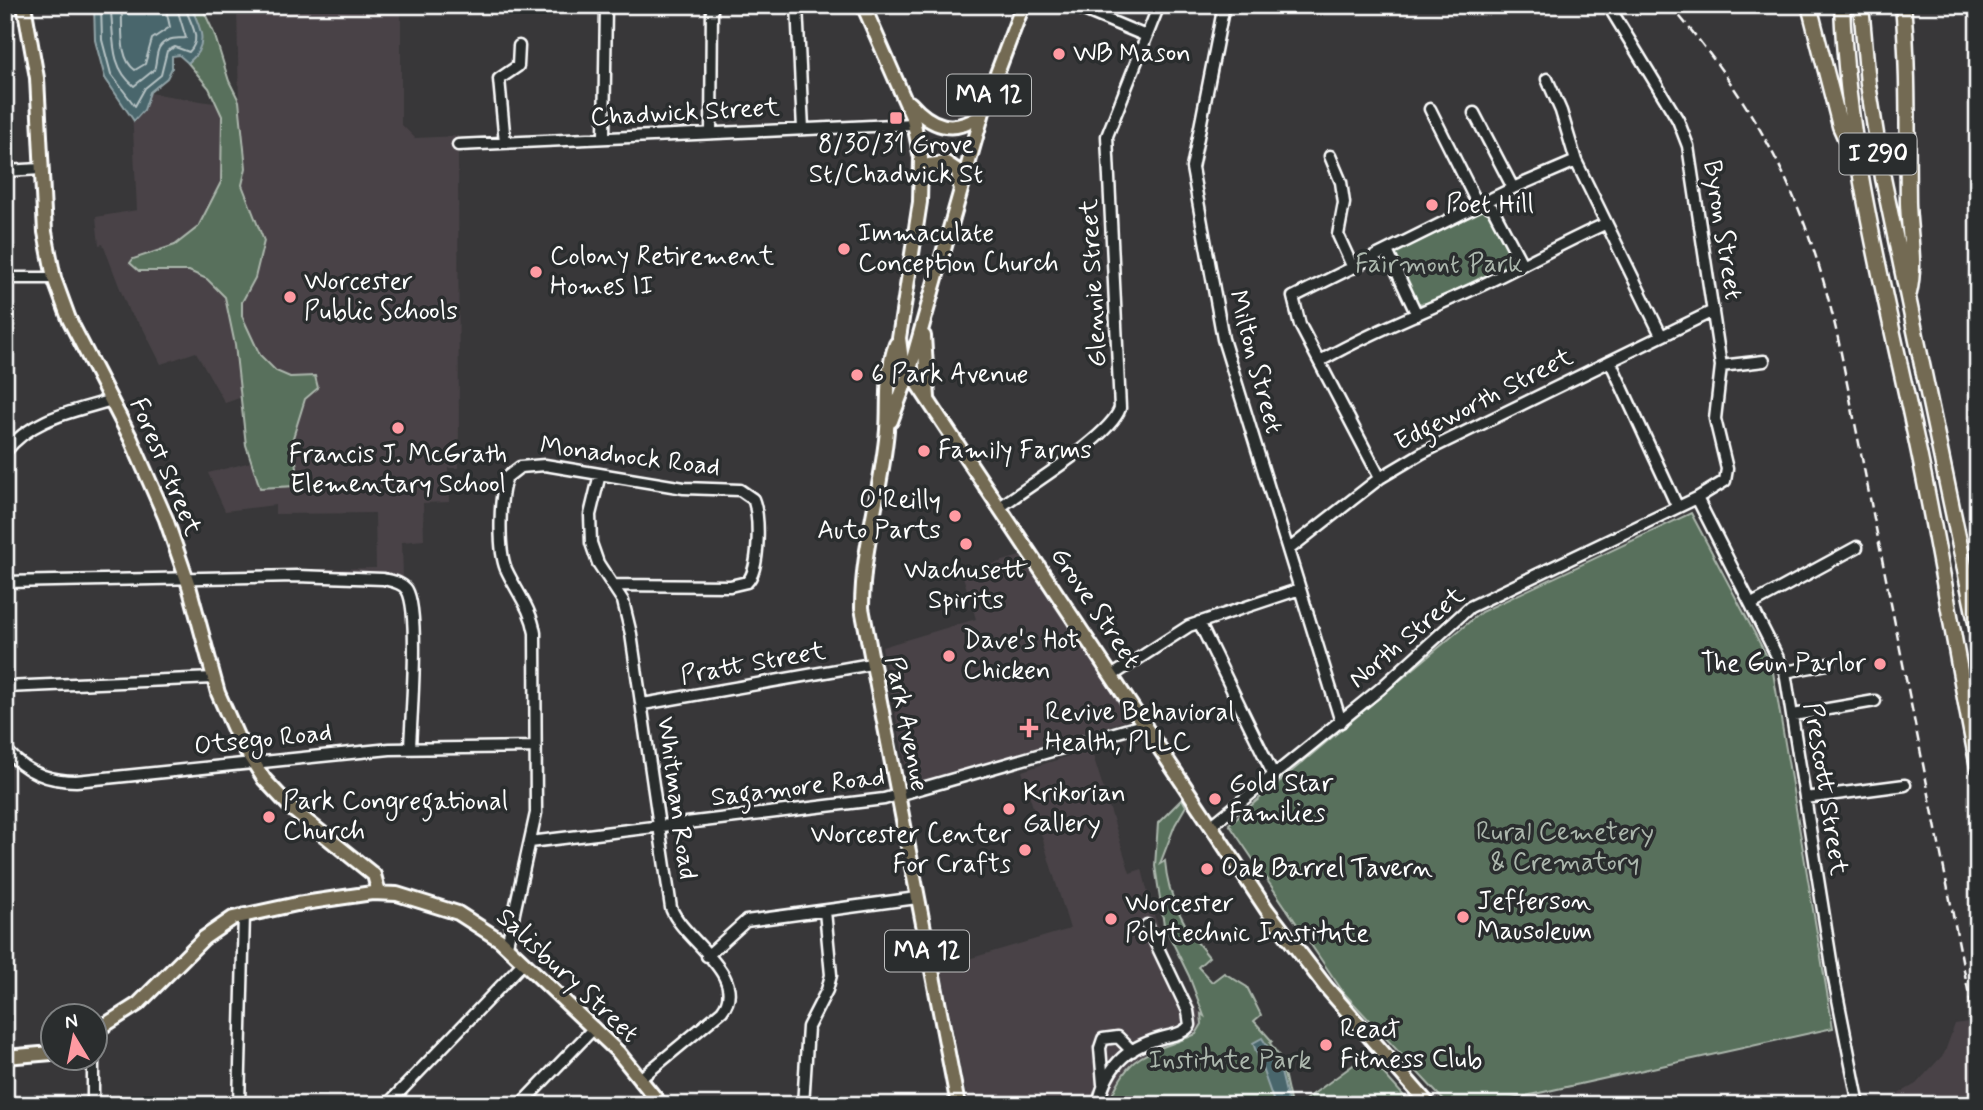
<svg xmlns="http://www.w3.org/2000/svg" width="1983" height="1110" viewBox="0 0 1983 1110" font-family="Mynerve,sans-serif">
	<rect width="100%" height="100%" fill="#383739"/>
	<filter id="ink" filterUnits="userSpaceOnUse"><feTurbulence type="fractalNoise" baseFrequency=".0143" numOctaves="2"/><feDisplacementMap in="SourceGraphic" scale="14" xChannelSelector="R" yChannelSelector="G"/><feConvolveMatrix kernelMatrix="1 2 1 2 8 2 1 2 1" color-interpolation-filters="sRGB"/></filter>
	<g filter="url(#ink)">
		<path fill="#494347" d="M 237,5 L 401,5 L 401,124 L 415,138 L 458,136 L 459,468 L 448,468 L 449,502 L 423,503 L 424,540 L 402,542 L 403,579 L 319,578 L 319,569 L 376,568 L 375,513 L 275,514 L 275,505 L 225,511 L 208,473 L 259,460 L 242,397 L 225,403 L 196,352 L 161,364 L 143,328 L 129,312 L 103,244 L 99,245 L 96,217 L 137,210 L 131,90 L 239,107 Z
			M 1020,556 L 1131,719 L 919,784 L 917,777 L 908,778 L 882,647 L 976,619 L 962,573 Z
			M 1091,749 L 1130,873 L 1142,869 L 1152,910 L 1181,984 L 1201,1014 L 1200,1030 L 1178,1042 L 1151,1050 L 1114,1091 L 1108,1105 L 968,1105 L 941,967 L 1070,929 L 1022,771 Z
			M 1968,1022 L 1978,1072 L 1978,1105 L 1879,1105 L 1916,1084 L 1944,1054 L 1955,1024 Z"/>
		<path fill="#596f5b" stroke="#acb7ad" stroke-width="2" d="M 190,5 L 201,5 L 214,33 L 229,81 L 239,101 L 246,168 L 242,185 L 264,241 L 255,278 L 242,302 L 242,316 L 260,355 L 276,371 L 290,377 L 315,376 L 318,388 L 305,399 L 292,441 L 297,467 L 295,486 L 260,488 L 246,445 L 235,345 L 225,297 L 207,279 L 189,271 L 139,271 L 130,263 L 133,259 L 175,245 L 198,227 L 221,182 L 222,116 L 209,88 L 188,63 C 208,46 200,25 190,5 Z
			M 1488,208 L 1516,261 L 1427,304 L 1417,303 L 1394,253 Z
			M 1691,513 L 1772,666 L 1833,1028 L 1485,1105 L 1448,1105 L 1343,992 L 1229,824 L 1481,612 Z
			M 1182,799 L 1186,806 L 1175,825 L 1160,864 L 1165,861 C 1168,899 1185,929 1209,957 L 1198,967 L 1212,982 L 1224,973 L 1247,987 L 1261,1015 L 1254,1021 L 1272,1041 L 1270,1043 L 1281,1059 L 1291,1105 L 1108,1105 C 1130,1048 1149,1055 1196,1034 L 1202,1024 L 1201,1014 L 1204,1016 L 1189,976 L 1164,925 L 1155,866 L 1158,823 Z
			M 1367,1055 L 1412,1105 L 1298,1105 Z"/>
		<path fill="#48666c" stroke="#91a3a7" stroke-width="2" d="M 94,5 L 190,5 C 201,28 210,45 188,63 L 179,55 L 172,56 L 172,68 L 167,78 L 150,92 L 144,110 L 134,121 L 105,78 L 95,40 Z
			M 1262,1038 L 1279,1064 L 1289,1105 L 1275,1105 L 1253,1043 Z"/>
		<g fill="none" stroke-linecap="round" stroke-linejoin="round">
			<path stroke="#b6c2c4" stroke-width="2" d="M 101,5 L 102,40 L 111,74 L 135,106 L 145,88 L 161,75 L 167,51 L 175,47 L 189,52 C 204,37 188,22 185,5
				M 110,5 C 115,35 108,65 134,86 L 154,70 C 158,59 154,45 169,40 C 175,37 181,39 186,38 L 176,5
				M 121,5 C 124,25 117,57 135,70 L 145,64 L 152,39 L 170,27 L 165,5"/>
			<g stroke="#fff" stroke-width="15">
				<path id="minor" d="M 797,5 L 803,129
					M 1072,5 L 1146,36
					M 1224,5 L 1192,168 L 1223,339 L 1341,722
					M 1547,79 L 1561,111 L 1576,161 L 1661,335
					M 1430,109 L 1474,197 L 1493,209 L 1522,264
					M 1474,113 L 1513,188
					M 711,133 L 712,5
					M 604,137 L 606,5
					M 505,143 L 499,79 L 518,66 L 519,46
					M 458,145 L 915,124
					M 1330,156 L 1341,182 L 1344,203 L 1338,235 L 1353,268
					M 5,171 L 41,169
					M 1387,251 L 1417,315
					M 5,278 L 54,278
					M 1320,361 C 1371,332 1426,311 1480,286 C 1522,266 1562,243 1605,224
					M 1610,361 L 1677,506
					M 1721,366 L 1764,361
					M 5,452 C 32,418 72,412 112,400
					M 600,474 L 590,515 L 591,543 L 598,563 L 623,601 L 631,634 L 671,908 C 683,940 750,976 722,1011 L 641,1078
					M 1380,478 L 1300,325 L 1293,297 L 1513,188 L 1576,161
					M 1697,498 L 1785,672 L 1834,979 L 1859,1105
					M 999,508 C 1026,487 1111,437 1120,408 L 1107,136 L 1159,5
					M 1288,550 L 1380,478 L 1422,453 L 1713,311
					M 5,582 L 297,576 L 383,579 C 391,581 402,582 407,590 C 420,612 411,718 410,748
					M 1752,604 L 1857,547
					M 1199,622 L 1274,776
					M 1785,672 L 1828,664
					M 1113,675 L 1189,626 L 1300,589
					M 5,687 L 214,678
					M 643,704 L 871,664
					M 1793,715 L 1875,701
					M 5,748 C 23,771 47,781 76,781 L 390,749 L 535,747
					M 1805,798 L 1905,785
					M 1212,825 L 1380,689 L 1470,607 L 1697,498 L 1725,481 L 1727,469 L 1715,419 L 1721,366 L 1688,146 L 1678,120 L 1608,5
					M 530,842 L 884,799 L 1146,724
					M 507,945 L 536,813 L 535,633 C 531,608 516,591 506,569 C 498,550 499,495 507,477 L 520,467 L 545,465 L 684,488 L 740,490 L 753,499 C 760,516 760,570 747,582 L 730,586 L 612,585
					M 707,956 L 746,921 L 917,898
					M 93,1058 L 93,1105
					M 1103,1084 L 1100,1048 L 1103,1039 L 1118,1037 L 1132,1051
					M 239,1105 L 244,914
					M 387,1105 L 524,962
					M 520,1105 L 594,1028
					M 803,1105 L 808,1027 L 827,990 L 831,975 L 825,911
					M 1098,1105 C 1106,1068 1124,1048 1161,1038 C 1172,1035 1184,1034 1190,1025 L 1188,1011 L 1147,925"/>
			</g>
			<g stroke="#fff" stroke-width="18">
				<path id="major" d="M 24,5 L 37,78 L 45,232 L 54,278 L 69,319 L 131,439 L 166,519 L 189,586 L 218,693 L 237,736 L 264,779 L 293,810 L 374,875 L 379,893
					M 863,5 L 913,119 L 921,158 L 920,202 L 899,338 L 902,361 L 1267,910 L 1326,987 L 1429,1105
					M 910,103 C 932,128 953,134 981,116
					M 922,176 L 929,165 L 946,163 L 958,171 L 960,186
					M 924,336 L 928,398
					M 896,344 C 885,372 889,402 887,430 C 882,490 862,547 862,608 L 958,1105
					M 891,421 L 909,373 L 985,105 L 1023,5
					M 94,1032 L 138,1004 L 204,938 L 233,918 L 297,904 L 372,893 L 397,894 L 458,913 L 500,940 L 618,1052 L 661,1105
					M 5,1057 L 52,1053"/>
			</g>
			<g stroke="#fff" stroke-width="19">
				<path id="highway" d="M 1809,5 L 1840,126 L 1853,155
					M 1842,5 C 1847,150 1885,293 1915,434 C 1939,544 1956,656 1978,767
					M 1861,5 L 1868,84 L 1883,178 L 1978,632
					M 1903,5 C 1909,71 1907,137 1908,203 C 1909,234 1916,263 1909,293"/>
			</g>
			<use href="#minor" stroke="#2a2d2e" stroke-width="10"/>
			<use href="#major" stroke="#736b52" stroke-width="12"/>
			<use href="#highway" stroke="#736b52" stroke-width="14"/>
			<path stroke="#fff" stroke-width="2.5" stroke-dasharray="10 5" stroke-linecap="butt" d="M 1670,5 C 1762,112 1809,206 1839,343 L 1978,1040"/>
		</g>
	</g>
	<g fill="#ff9aa2" stroke="#2a2d2e" stroke-width="2.5">
		<circle cx="1059" cy="54" r="7"/>
		<rect x="889" y="111" width="14" height="14" rx="3.5"/>
		<circle cx="1432" cy="205" r="7"/>
		<circle cx="844" cy="249" r="7"/>
		<circle cx="536" cy="272" r="7"/>
		<circle cx="290" cy="297" r="7"/>
		<circle cx="857" cy="375" r="7"/>
		<circle cx="398" cy="428" r="7"/>
		<circle cx="924" cy="451" r="7"/>
		<circle cx="955" cy="516" r="7"/>
		<circle cx="966" cy="544" r="7"/>
		<circle cx="949" cy="656" r="7"/>
		<circle cx="1880" cy="664" r="7"/>
		<path d="M1025.5 717.5h7v7h7v7h-7v7h-7v-7h-7v-7h7z"/>
		<circle cx="1215" cy="799" r="7"/>
		<circle cx="1009" cy="809" r="7"/>
		<circle cx="269" cy="817" r="7"/>
		<circle cx="1025" cy="850" r="7"/>
		<circle cx="1207" cy="869" r="7"/>
		<circle cx="1463" cy="917" r="7"/>
		<circle cx="1111" cy="919" r="7"/>
		<circle cx="1326" cy="1045" r="7"/>
	</g>
	<g text-anchor="middle" dominant-baseline="central" stroke-width="7" stroke-linejoin="round" paint-order="stroke">
		<g fill="#2a2d2e" stroke="#bfc0c0" stroke-width="2">
			<rect x="947" y="74.5" width="84" height="41" rx="5"/>
			<rect x="1839.5" y="133.5" width="77" height="41" rx="5"/>
			<rect x="885" y="930.5" width="84" height="41" rx="5"/>
		</g>
		<g font-size="24" font-weight="bold" fill="#fff">
			<text x="989" y="95">MA 12</text>
			<text x="1878" y="154">I 290</text>
			<text x="927" y="951">MA 12</text>
		</g>
		<g font-size="26" fill="#fff" stroke="#2a2d2e" text-anchor="start">
			<text x="1073" y="54">WB Mason</text>
			<text x="896" y="145" text-anchor="middle">8/30/31 Grove<tspan x="896" dy="30">St/Chadwick St</tspan></text>
			<text x="1446" y="205">Poet Hill</text>
			<text x="858" y="234">Immaculate<tspan x="858" dy="30">Conception Church</tspan></text>
			<text x="550" y="257">Colony Retirement<tspan x="550" dy="30">Homes II</tspan></text>
			<text x="304" y="282">Worcester<tspan x="304" dy="30">Public Schools</tspan></text>
			<text x="871" y="375">6 Park Avenue</text>
			<text x="938" y="451">Family Farms</text>
			<text x="398" y="455" text-anchor="middle">Francis J. McGrath<tspan x="398" dy="30">Elementary School</tspan></text>
			<text x="941" y="501" text-anchor="end">O'Reilly<tspan x="941" dy="30">Auto Parts</tspan></text>
			<text x="966" y="571" text-anchor="middle">Wachusett<tspan x="966" dy="30">Spirits</tspan></text>
			<text x="963" y="641">Dave's Hot<tspan x="963" dy="30">Chicken</tspan></text>
			<text x="1866" y="664" text-anchor="end">The Gun Parlor</text>
			<text x="1045" y="713">Revive Behavioral<tspan x="1045" dy="30">Health, PLLC</tspan></text>
			<text x="1229" y="784">Gold Star<tspan x="1229" dy="30">Families</tspan></text>
			<text x="1023" y="794">Krikorian<tspan x="1023" dy="30">Gallery</tspan></text>
			<text x="283" y="802">Park Congregational<tspan x="283" dy="30">Church</tspan></text>
			<text x="1011" y="835" text-anchor="end">Worcester Center<tspan x="1011" dy="30">For Crafts</tspan></text>
			<text x="1221" y="869">Oak Barrel Tavern</text>
			<text x="1477" y="902">Jefferson<tspan x="1477" dy="30">Mausoleum</tspan></text>
			<text x="1125" y="904">Worcester<tspan x="1125" dy="30">Polytechnic Institute</tspan></text>
			<text x="1340" y="1030">React<tspan x="1340" dy="30">Fitness Club</tspan></text>
		</g>
		<g font-size="26" fill="#fff" stroke="#2a2d2e">
			<text transform="translate(685 113) rotate(-3)">Chadwick Street</text>
			<text transform="translate(1722 230) rotate(81)">Byron Street</text>
			<text transform="translate(1094 283) rotate(-93)">Glennie Street</text>
			<text transform="translate(1255 362) rotate(75)">Milton Street</text>
			<text transform="translate(1484 400) rotate(-27)">Edgeworth Street</text>
			<text transform="translate(630 457) rotate(7)">Monadnock Road</text>
			<text transform="translate(165 467) rotate(67)">Forest Street</text>
			<text transform="translate(1095 608) rotate(56)">Grove Street</text>
			<text transform="translate(1407 638) rotate(-40)">North Street</text>
			<text transform="translate(753 664) rotate(-10)">Pratt Street</text>
			<text transform="translate(906 724) rotate(79)">Park Avenue</text>
			<text transform="translate(263 740) rotate(-6)">Otsego Road</text>
			<text transform="translate(798 788) rotate(-7)">Sagamore Road</text>
			<text transform="translate(1825 789) rotate(81)">Prescott Street</text>
			<text transform="translate(676 798) rotate(82)">Whitman Road</text>
			<text transform="translate(567 976) rotate(43)">Salisbury Street</text>
		</g>
		<g font-size="26" fill="#acb7ad" stroke="#2a2d2e">
			<text x="1439" y="265">Fairmont Park</text>
			<text x="1565" y="833">Rural Cemetery<tspan x="1565" dy="30">&amp; Crematory</tspan></text>
			<text x="1230" y="1061">Institute Park</text>
		</g>
	</g>
	<rect width="1983" height="1110" fill="none" stroke="#2a2d2e" stroke-width="28"/>
	<rect x="14" y="14" width="1955" height="1082" fill="none" stroke="#fff" stroke-width="2.5" filter="url(#ink)"/>
	<g transform="translate(74 1037) rotate(350)"><circle r="33" fill="#2a2d2e" stroke="#7f8182" stroke-width="2"/>
	<path d="M0-5L12 26L0 18L-12 26Z" fill="#ff9aa2"/>
	<text y="-10" font-size="19" font-weight="bold" text-anchor="middle" fill="#ffffff">N</text>
	</g>
</svg>
